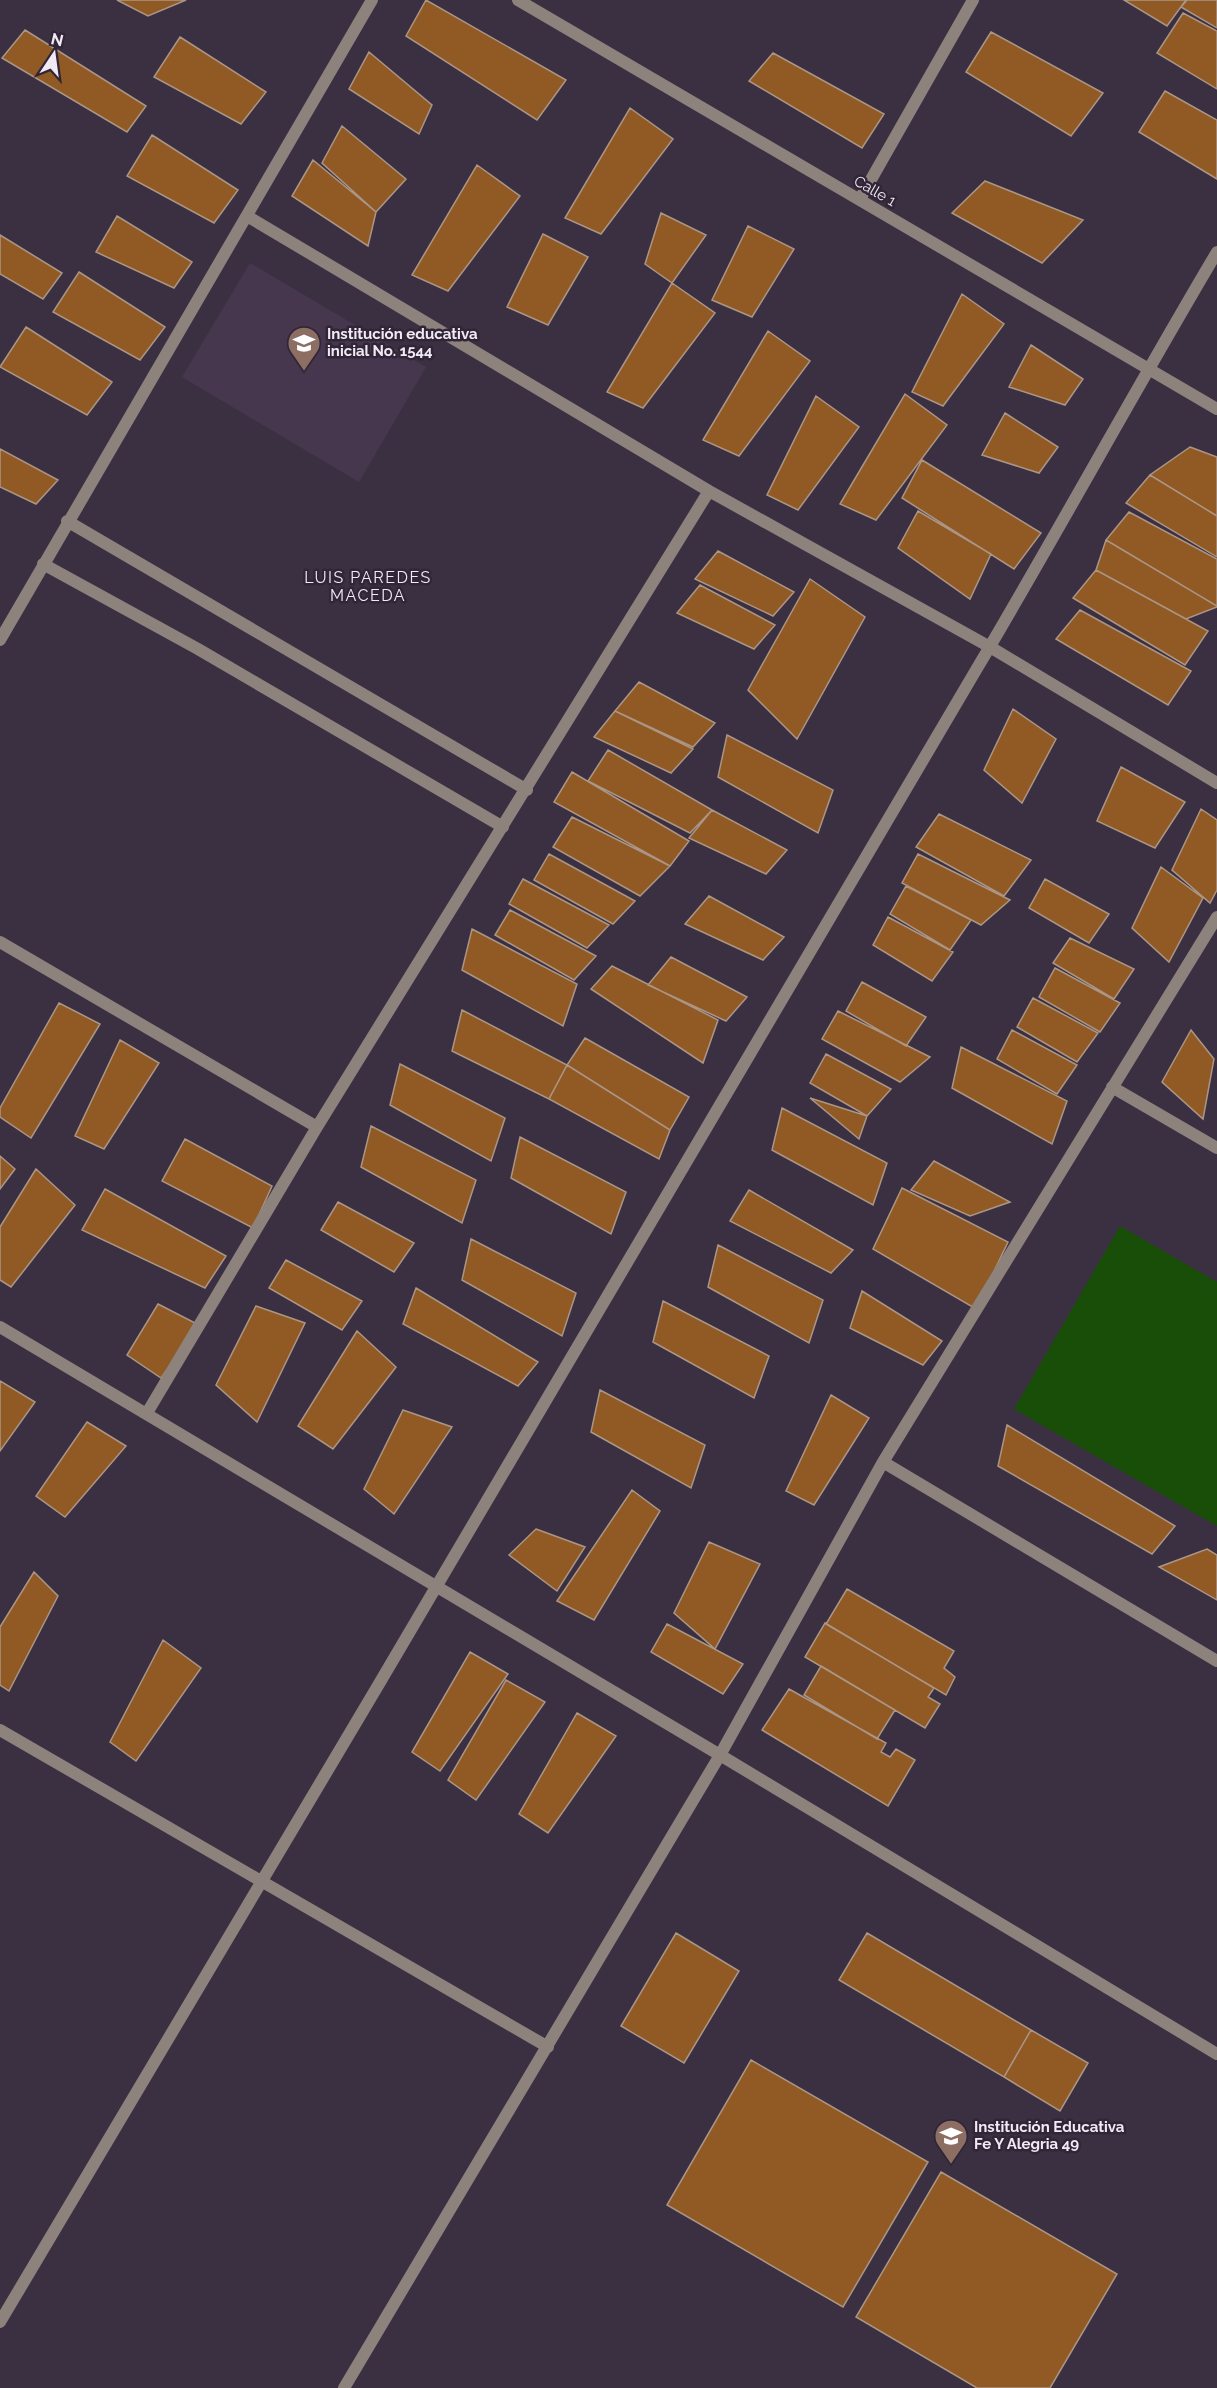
<svg xmlns="http://www.w3.org/2000/svg" width="1217" height="2388" viewBox="0 0 1217 2388" font-family="Raleway,sans-serif">
	<rect width="100%" height="100%" fill="#3b3042"/>
	<path fill="#46374f" d="M 250,263 L 426,367 L 359,482 L 182,377 Z"/>
	<path fill="#194e08" d="M 1120,1226 L 1217,1282 L 1217,1526 L 1014,1409 Z"/>
	<path fill="#915a25" stroke="#ab9686" stroke-width="1.5" d="M 117,0 L 186,0 L 148,16 Z
		M 426,0 L 566,80 L 537,120 L 406,36 Z
		M 1124,0 L 1186,0 L 1167,26 Z
		M 1187,0 L 1217,0 L 1217,28 L 1181,7 Z
		M 1183,13 L 1217,31 L 1217,89 L 1157,53 Z
		M 25,30 L 146,106 L 127,132 L 2,58 Z
		M 991,32 L 1103,93 L 1071,136 L 966,72 Z
		M 180,37 L 266,92 L 241,124 L 154,77 Z
		M 369,52 L 432,105 L 419,134 L 349,89 Z
		M 773,53 L 884,114 L 862,148 L 749,81 Z
		M 1165,91 L 1217,120 L 1217,179 L 1139,132 Z
		M 630,108 L 673,139 L 601,234 L 565,218 Z
		M 342,126 L 406,179 L 376,212 L 322,163 Z
		M 152,135 L 238,190 L 214,223 L 127,176 Z
		M 313,160 L 376,212 L 368,246 L 292,196 Z
		M 477,165 L 520,196 L 448,291 L 412,275 Z
		M 985,181 L 1083,220 L 1042,263 L 952,213 Z
		M 661,213 L 706,235 L 672,283 L 645,264 Z
		M 117,216 L 192,262 L 174,288 L 96,252 Z
		M 748,226 L 794,249 L 752,317 L 712,300 Z
		M 543,234 L 588,257 L 548,325 L 507,307 Z
		M 0,235 L 62,273 L 43,299 L 0,274 Z
		M 79,272 L 165,327 L 140,360 L 53,312 Z
		M 672,283 L 715,313 L 643,408 L 607,392 Z
		M 962,294 L 1004,324 L 943,406 L 912,392 Z
		M 26,327 L 112,382 L 87,415 L 0,367 Z
		M 768,331 L 810,361 L 739,456 L 703,440 Z
		M 1031,345 L 1083,379 L 1065,405 L 1009,387 Z
		M 905,394 L 947,425 L 876,520 L 840,504 Z
		M 816,396 L 859,427 L 798,510 L 767,495 Z
		M 1005,413 L 1058,447 L 1039,473 L 982,455 Z
		M 1190,447 L 1217,457 L 1217,516 L 1150,475 Z
		M 0,449 L 58,480 L 36,504 L 0,487 Z
		M 922,460 L 1041,533 L 1014,569 L 902,498 Z
		M 1150,475 L 1217,516 L 1217,557 L 1126,503 Z
		M 918,511 L 991,554 L 970,599 L 898,548 Z
		M 1129,512 L 1217,559 L 1217,606 L 1106,540 Z
		M 1106,540 L 1217,606 L 1217,607 L 1186,619 L 1096,570 Z
		M 718,551 L 794,592 L 773,616 L 695,579 Z
		M 1096,570 L 1208,631 L 1185,665 L 1073,598 Z
		M 810,579 L 865,617 L 797,739 L 748,690 Z
		M 700,585 L 775,625 L 754,649 L 677,613 Z
		M 1080,610 L 1191,671 L 1168,705 L 1056,639 Z
		M 639,682 L 715,723 L 693,747 L 615,711 Z
		M 1013,709 L 1056,739 L 1022,803 L 984,770 Z
		M 615,711 L 693,749 L 671,773 L 594,737 Z
		M 727,735 L 833,790 L 818,833 L 718,777 Z
		M 608,750 L 712,810 L 690,833 L 588,781 Z
		M 1121,767 L 1185,802 L 1155,848 L 1097,821 Z
		M 572,772 L 689,841 L 670,866 L 554,802 Z
		M 1201,809 L 1217,820 L 1217,890 L 1210,903 L 1172,870 Z
		M 712,810 L 787,850 L 766,874 L 689,838 Z
		M 939,814 L 1031,860 L 1004,896 L 916,847 Z
		M 572,817 L 670,866 L 640,896 L 553,847 Z
		M 549,854 L 635,901 L 613,924 L 534,880 Z
		M 918,854 L 1010,900 L 981,925 L 902,883 Z
		M 1161,867 L 1203,898 L 1169,962 L 1132,928 Z
		M 523,879 L 609,925 L 587,948 L 509,904 Z
		M 1045,879 L 1109,914 L 1089,943 L 1029,908 Z
		M 906,886 L 971,920 L 950,950 L 890,914 Z
		M 709,896 L 784,937 L 763,960 L 685,924 Z
		M 510,910 L 596,956 L 574,980 L 495,935 Z
		M 888,917 L 953,952 L 932,981 L 873,945 Z
		M 472,929 L 577,984 L 563,1026 L 462,970 Z
		M 1070,938 L 1134,969 L 1114,999 L 1053,963 Z
		M 671,957 L 747,997 L 726,1021 L 648,985 Z
		M 612,966 L 718,1020 L 703,1063 L 591,989 Z
		M 1055,968 L 1120,1003 L 1100,1032 L 1039,997 Z
		M 862,982 L 926,1017 L 906,1046 L 846,1011 Z
		M 1033,998 L 1098,1033 L 1077,1062 L 1017,1027 Z
		M 59,1003 L 100,1024 L 31,1138 L 0,1117 L 0,1108 Z
		M 462,1010 L 567,1065 L 549,1099 L 452,1051 Z
		M 838,1011 L 930,1057 L 900,1082 L 822,1039 Z
		M 1012,1030 L 1077,1065 L 1057,1094 L 997,1059 Z
		M 1191,1030 L 1214,1059 L 1203,1119 L 1162,1082 Z
		M 585,1038 L 689,1097 L 670,1130 L 567,1065 Z
		M 120,1040 L 159,1063 L 104,1149 L 75,1136 Z
		M 961,1047 L 1067,1101 L 1052,1144 L 952,1088 Z
		M 826,1054 L 891,1089 L 867,1116 L 810,1083 Z
		M 400,1064 L 505,1118 L 491,1161 L 390,1105 Z
		M 567,1065 L 670,1130 L 659,1159 L 549,1099 Z
		M 810,1098 L 867,1116 L 859,1139 Z
		M 782,1108 L 887,1163 L 873,1205 L 772,1150 Z
		M 371,1126 L 476,1180 L 462,1223 L 361,1167 Z
		M 520,1137 L 626,1192 L 611,1234 L 511,1178 Z
		M 185,1139 L 272,1186 L 253,1228 L 162,1181 Z
		M 0,1156 L 15,1169 L 0,1189 Z
		M 934,1161 L 1010,1202 L 970,1216 L 911,1190 Z
		M 36,1169 L 75,1205 L 11,1287 L 0,1280 L 0,1227 Z
		M 902,1188 L 1008,1242 L 976,1309 L 873,1249 Z
		M 105,1189 L 226,1256 L 205,1288 L 82,1230 Z
		M 749,1190 L 853,1250 L 831,1273 L 730,1221 Z
		M 338,1202 L 414,1243 L 394,1272 L 321,1230 Z
		M 471,1239 L 576,1293 L 562,1336 L 462,1280 Z
		M 718,1245 L 823,1300 L 809,1343 L 708,1287 Z
		M 286,1260 L 362,1301 L 342,1330 L 269,1288 Z
		M 416,1288 L 538,1362 L 518,1386 L 403,1324 Z
		M 862,1291 L 942,1341 L 923,1365 L 850,1328 Z
		M 663,1301 L 769,1356 L 754,1398 L 653,1342 Z
		M 158,1304 L 199,1325 L 161,1378 L 127,1355 Z
		M 256,1306 L 305,1323 L 257,1422 L 216,1385 Z
		M 357,1331 L 396,1367 L 333,1449 L 298,1426 Z
		M 0,1381 L 35,1402 L 0,1451 Z
		M 600,1390 L 705,1445 L 691,1488 L 591,1432 Z
		M 831,1395 L 869,1418 L 814,1505 L 786,1491 Z
		M 403,1410 L 452,1427 L 394,1514 L 364,1489 Z
		M 87,1422 L 126,1446 L 65,1517 L 36,1496 Z
		M 1007,1425 L 1175,1526 L 1152,1554 L 998,1466 Z
		M 632,1490 L 660,1511 L 594,1620 L 557,1601 Z
		M 536,1529 L 585,1547 L 557,1591 L 509,1555 Z
		M 709,1542 L 760,1564 L 715,1649 L 674,1613 Z
		M 1207,1549 L 1217,1555 L 1217,1600 L 1159,1567 Z
		M 34,1572 L 58,1596 L 9,1691 L 0,1685 L 0,1627 Z
		M 847,1589 L 954,1651 L 944,1668 L 955,1677 L 946,1695 L 826,1624 Z
		M 825,1623 L 934,1688 L 928,1697 L 940,1704 L 925,1728 L 805,1657 Z
		M 667,1624 L 743,1664 L 723,1694 L 651,1652 Z
		M 163,1640 L 201,1668 L 136,1761 L 110,1742 Z
		M 470,1652 L 508,1674 L 440,1771 L 412,1752 Z
		M 821,1666 L 895,1710 L 877,1739 L 804,1695 Z
		M 506,1680 L 545,1702 L 476,1800 L 448,1780 Z
		M 789,1689 L 886,1743 L 881,1752 L 890,1757 L 896,1749 L 915,1760 L 888,1806 L 762,1730 Z
		M 577,1713 L 616,1736 L 548,1833 L 519,1814 Z
		M 676,1933 L 739,1971 L 684,2063 L 621,2026 Z
		M 867,1933 L 1031,2030 L 1004,2077 L 839,1980 Z
		M 1031,2030 L 1088,2063 L 1060,2111 L 1004,2077 Z
		M 751,2060 L 928,2162 L 843,2307 L 667,2205 Z
		M 941,2172 L 1117,2274 L 1050,2388 L 977,2388 L 856,2317 Z"/>
	<g fill="none" stroke-linecap="round" stroke-linejoin="round">
		<path stroke="#8d827c" stroke-width="12" d="M 518,0 L 1217,409
			M 860,199 L 973,0
			M 247,216 L 709,491 L 990,647 L 1217,783
			M 67,521 L 527,790
			M 43,564 L 198,649 L 503,827
			M 0,640 L 372,0
			M 0,942 L 317,1127
			M 1112,1087 L 1217,1148
			M 0,1327 L 720,1755 L 1217,2054
			M 147,1413 L 317,1127 L 709,491
			M 883,1462 L 1217,1661
			M 0,1730 L 548,2047
			M 0,2322 C 328,1773 652,1221 976,670 C 1058,532 1135,390 1217,252
			M 344,2388 L 720,1755 L 883,1462 L 1217,917"/>
	</g>
	<defs>
		<g id="school-pin" transform="scale(1.725)"><path d="M0 17L-7.5 6A9.5 9.5 0 1 1 7.5 6Z" fill="#8d6e63" stroke="#312637"/><path d="M0-5L7-2L0 1L-7-2ZM-4 1L0 2.5L4 1V4Q0 6-4 4Z" fill="#fff"/></g>
	</defs>
	<g fill-rule="evenodd">
		<use href="#school-pin" x="304" y="343"/>
		<use href="#school-pin" x="951" y="2136"/>
	</g>
	<g text-anchor="middle" dominant-baseline="central" stroke-width="5" stroke-linejoin="round" paint-order="stroke">
		<g font-size="15" fill="#f1eaf5" stroke="#312637">
			<text transform="translate(875 191) rotate(30)">Calle 1</text>
		</g>
		<g font-size="15" font-weight="bold" fill="#f1eaf5" stroke="#312637" text-anchor="start">
			<text x="327" y="334">Institución educativa<tspan x="327" dy="17">inicial No. 1544</tspan></text>
			<text x="974" y="2127">Institución Educativa<tspan x="974" dy="17">Fe Y Alegria 49</tspan></text>
		</g>
		<g font-size="16" letter-spacing="1.5" fill="#f1eaf5" stroke="#312637">
			<text x="368" y="577">LUIS PAREDES<tspan x="368" dy="18">MACEDA</tspan></text>
		</g>
	</g>
	<g transform="translate(54 54) rotate(13)" stroke="#312637" stroke-width="4.5" paint-order="stroke">
	<path d="M0-4.5L10 22L0 15L-10 22Z" fill="#f1eaf5"/>
	<text y="-9" font-size="16" font-weight="bold" text-anchor="middle" fill="#f1eaf5">N</text>
	</g>
</svg>
